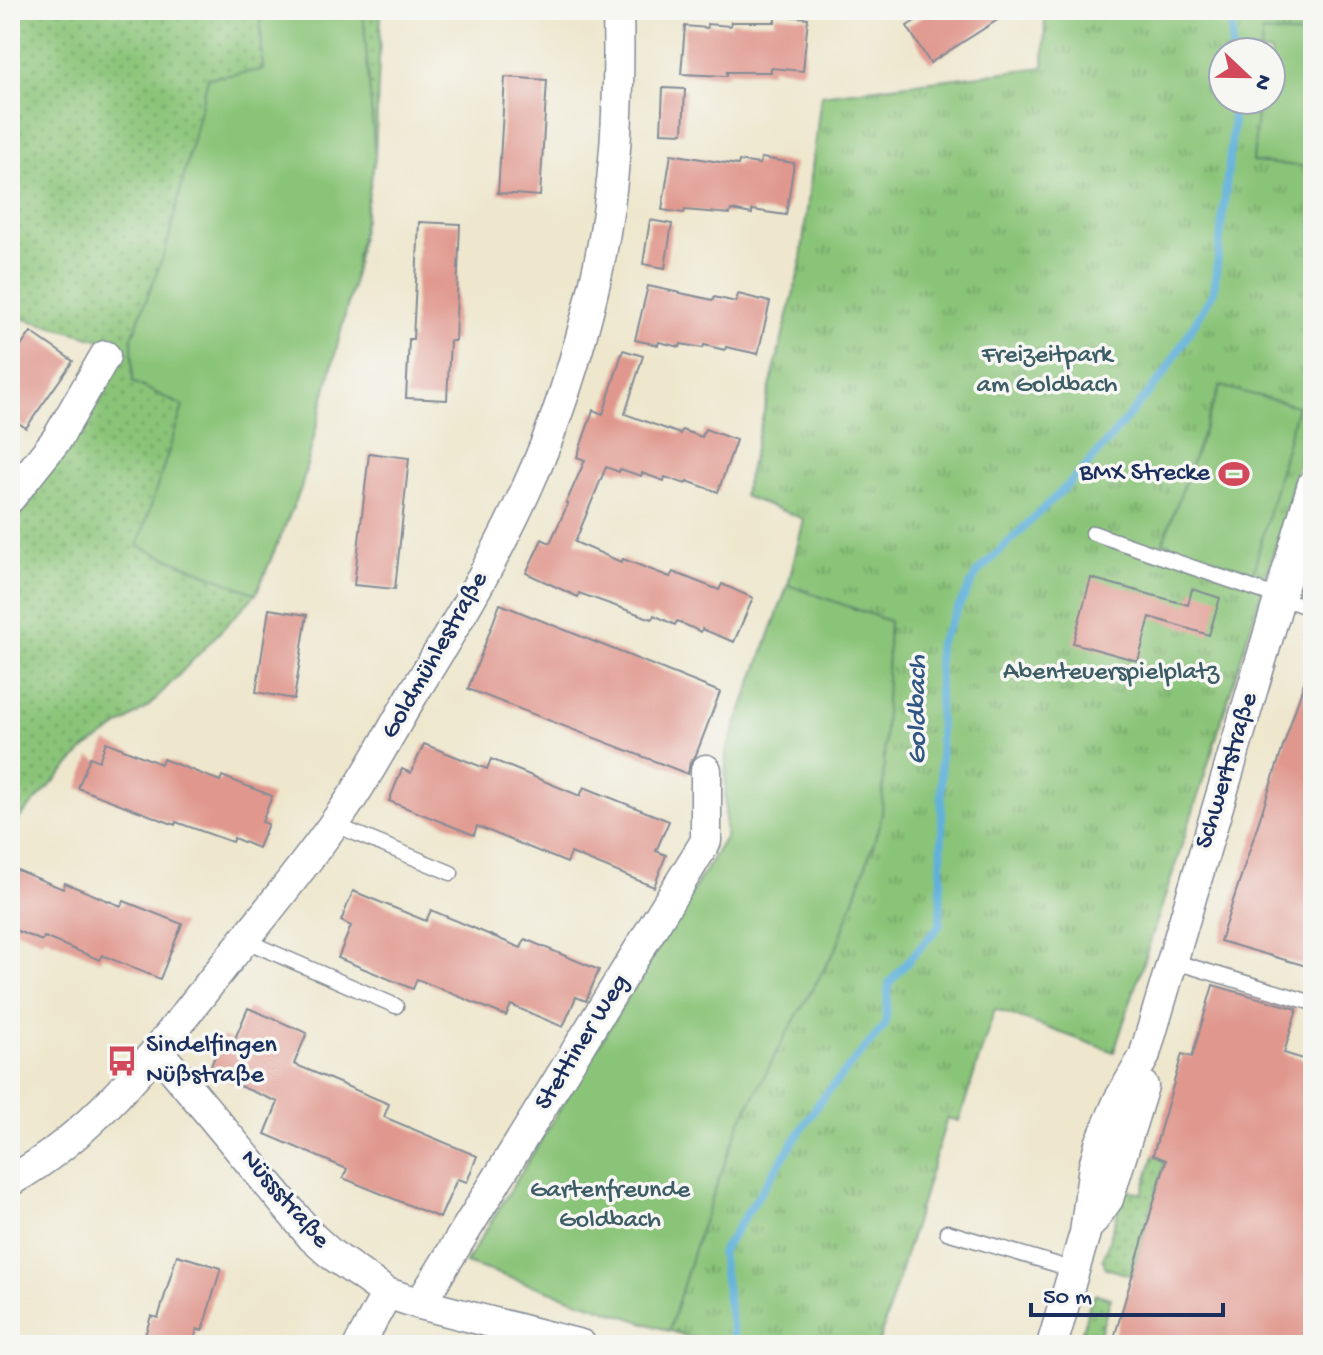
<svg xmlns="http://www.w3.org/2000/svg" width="1323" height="1355" viewBox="0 0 1323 1355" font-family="'Gochi Hand',sans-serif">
	<defs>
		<pattern id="grass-dots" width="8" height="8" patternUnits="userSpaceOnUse" patternTransform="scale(2)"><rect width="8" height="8" fill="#8ac478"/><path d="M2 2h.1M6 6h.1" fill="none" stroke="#70a066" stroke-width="1.8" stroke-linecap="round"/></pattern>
		<pattern id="park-tufts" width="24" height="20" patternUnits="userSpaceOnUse" patternTransform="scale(2)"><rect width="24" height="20" fill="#8ac478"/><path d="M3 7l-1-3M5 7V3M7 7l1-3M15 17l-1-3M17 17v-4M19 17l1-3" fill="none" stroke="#70a066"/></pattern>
	</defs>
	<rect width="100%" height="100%" fill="#f6f6f2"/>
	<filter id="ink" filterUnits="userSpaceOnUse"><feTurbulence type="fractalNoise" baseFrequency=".0125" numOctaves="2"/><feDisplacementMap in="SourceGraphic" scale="16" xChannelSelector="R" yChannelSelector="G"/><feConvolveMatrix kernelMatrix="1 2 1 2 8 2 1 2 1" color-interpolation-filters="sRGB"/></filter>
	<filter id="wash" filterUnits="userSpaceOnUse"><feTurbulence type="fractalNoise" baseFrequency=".006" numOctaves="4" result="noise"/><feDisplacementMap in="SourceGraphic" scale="32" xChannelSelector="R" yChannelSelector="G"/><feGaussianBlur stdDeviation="1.8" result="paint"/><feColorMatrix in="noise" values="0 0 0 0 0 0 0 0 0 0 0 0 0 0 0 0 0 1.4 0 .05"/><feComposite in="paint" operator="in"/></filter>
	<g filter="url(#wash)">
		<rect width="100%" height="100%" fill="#eee7cd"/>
		<path fill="url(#grass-dots)" stroke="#527a6b" stroke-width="2" d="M 10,10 L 381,10 L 375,157 L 352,287 L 301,488 L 256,594 L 149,706 L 85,749 L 10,828 L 10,520 L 49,469 L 123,346 L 10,315 Z
			M 1154,1155 L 1166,1159 L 1132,1276 L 1106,1268 L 1103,1260 L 1125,1189 L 1142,1194 Z
			M 1096,1294 L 1111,1298 L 1097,1343 L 1080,1338 L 1091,1299 Z"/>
		<path fill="url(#park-tufts)" stroke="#527a6b" stroke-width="2" fill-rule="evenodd" d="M 1045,10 L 1313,10 L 1313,403 L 1285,516 L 1200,790 L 1114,1052 L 995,1009 L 959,1121 L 947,1118 L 878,1345 L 713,1345 L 466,1263 L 725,838 L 726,753 L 788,585 L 804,519 L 743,496 L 800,267 L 821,95 L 1044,67 ZM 1223,52 L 1271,52 L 1271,100 L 1223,100 Z"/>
		<path fill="#8ac478" stroke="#527a6b" stroke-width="2" d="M 260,10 L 363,10 L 375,157 L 352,287 L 301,488 L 256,594 L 138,546 L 183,406 L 133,382 L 132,337 L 166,249 L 208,78 L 263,70 Z
			M 1262,32 L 1313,36 L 1313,167 L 1253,162 L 1258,100 L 1271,100 L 1271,52 L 1261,52 Z
			M 1220,386 L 1297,406 L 1253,572 L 1163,542 Z
			M 788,585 L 889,621 L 882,814 L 874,842 L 837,947 L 784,1038 L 739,1125 L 699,1233 L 669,1331 L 466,1263 L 725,838 L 726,753 Z"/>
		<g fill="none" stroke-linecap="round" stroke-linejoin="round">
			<path stroke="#60b1db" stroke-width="8" d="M 1232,10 L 1232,52
				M 735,1345 L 721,1253 L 820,1101 L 885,1025 L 889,983 L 940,925 L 942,826 L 938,645 L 977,573 L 1082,471 L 1163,376 L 1214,291 L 1233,127 L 1232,100"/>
		</g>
		<g id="blocks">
			<path fill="#e0988e" d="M 933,10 L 1013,10 L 930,63 L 907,26 Z
				M 775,15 L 808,18 L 803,71 L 771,68 L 771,72 L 727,72 L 727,76 L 681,74 L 685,26 L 707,28 L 707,24 L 730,26 L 731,22 L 775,22 Z
				M 505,77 L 547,80 L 540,196 L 498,193 Z
				M 663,88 L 685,89 L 683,133 L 661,132 Z
				M 671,154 L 738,165 L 739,161 L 760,164 L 761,158 L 794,163 L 786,215 L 752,210 L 752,214 L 731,210 L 730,214 L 685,210 L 684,213 L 662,210 Z
				M 650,220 L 672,224 L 665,268 L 643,264 Z
				M 419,222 L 460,224 L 455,341 L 450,341 L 447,400 L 406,398 L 409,339 L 413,339 Z
				M 648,286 L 713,300 L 714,297 L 736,302 L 738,294 L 770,302 L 758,354 L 726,347 L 725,350 L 704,345 L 703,348 L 681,344 L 680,347 L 659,342 L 658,345 L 635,340 Z
				M 31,332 L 73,361 L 26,428 L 10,417 L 10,362 Z
				M 623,350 L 643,356 L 625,414 L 680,434 L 682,430 L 702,437 L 705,429 L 736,440 L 718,492 L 687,481 L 686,484 L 665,477 L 664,481 L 642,473 L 641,476 L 620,469 L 619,472 L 606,467 L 575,542 L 621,562 L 623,559 L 670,577 L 673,572 L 719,590 L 722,584 L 753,598 L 734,642 L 702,629 L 701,632 L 677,621 L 675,625 L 654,615 L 652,619 L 579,593 L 578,597 L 526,573 L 542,539 L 550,543 L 568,504 L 566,503 L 585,460 L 577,457 L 593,410 L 603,414 Z
				M 369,453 L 409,458 L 395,589 L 354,585 Z
				M 1091,578 L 1188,605 L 1192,589 L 1220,598 L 1209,635 L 1150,617 L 1138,661 L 1073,643 Z
				M 500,604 L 720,692 L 696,755 L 690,762 L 688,774 L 468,689 Z
				M 269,609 L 307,615 L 294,699 L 256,692 Z
				M 1309,667 L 1313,668 L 1313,968 L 1220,941 Z
				M 106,742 L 161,764 L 163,759 L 220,781 L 222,776 L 272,796 L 262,822 L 268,824 L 258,848 L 234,838 L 232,842 L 176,822 L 175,825 L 78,788 L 90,757 L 99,761 Z
				M 424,744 L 487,769 L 491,759 L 580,796 L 584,787 L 669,821 L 656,851 L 666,855 L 654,887 L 571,853 L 567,863 L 477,826 L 474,835 L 389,801 L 402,769 L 411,773 Z
				M 10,867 L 63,889 L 65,883 L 121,906 L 124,901 L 182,924 L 160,979 L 102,955 L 100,960 L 44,937 L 42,941 L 10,928 Z
				M 353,891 L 426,921 L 431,910 L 521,948 L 525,939 L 599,970 L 586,1001 L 576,997 L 563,1027 L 511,1005 L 506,1016 L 417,979 L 413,989 L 338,958 L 351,926 L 341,921 Z
				M 1213,985 L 1297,1009 L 1284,1053 L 1313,1062 L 1313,1345 L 1112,1345 L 1166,1160 L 1153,1155 L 1182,1054 L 1192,1057 Z
				M 248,1008 L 307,1033 L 294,1064 L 389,1104 L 384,1117 L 477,1156 L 467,1182 L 457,1179 L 440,1218 L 343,1178 L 347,1169 L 265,1134 L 278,1102 L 208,1073 L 223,1036 L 234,1041 Z
				M 177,1255 L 221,1268 L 202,1331 L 197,1329 L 193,1345 L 142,1345 L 151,1316 L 158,1318 Z"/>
		</g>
	</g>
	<g filter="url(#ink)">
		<use href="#blocks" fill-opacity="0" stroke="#848b96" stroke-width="2"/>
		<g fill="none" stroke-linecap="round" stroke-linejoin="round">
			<g stroke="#848b96" stroke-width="17">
				<path id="service" d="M 1093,533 L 1313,609
					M 333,824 L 451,873
					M 244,940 L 396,1006
					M 1172,961 L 1313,1003
					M 947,1232 L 1055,1264 L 1073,1272"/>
			</g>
			<g stroke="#848b96" stroke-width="33">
				<path id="minor" d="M 10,498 L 57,439 L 105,356
					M 157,1050 L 312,1237 L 331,1254 L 387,1293 L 420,1304 L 581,1345
					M 10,1181 C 102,1130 166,1038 230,958 C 268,910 308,862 343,811 C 369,774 390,733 413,694 C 454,628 494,561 526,490 C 556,425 579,352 595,282 C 616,193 620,101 618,10
					M 1091,1223 L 1108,1199 L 1143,1086
					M 420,1304 L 706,841 L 706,770
					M 359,1345 L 387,1293
					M 1052,1345 L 1085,1233 L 1094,1166 L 1100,1144 L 1119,1100 L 1144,1057 L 1313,484"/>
			</g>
			<use href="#service" stroke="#fff" stroke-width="14"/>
			<use href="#minor" stroke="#fff" stroke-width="30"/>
		</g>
	</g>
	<defs>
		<g id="stadium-bare" transform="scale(2.4)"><path d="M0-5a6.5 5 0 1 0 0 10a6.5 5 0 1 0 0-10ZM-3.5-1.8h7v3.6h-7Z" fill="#d1495b" stroke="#f6f6f2" stroke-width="2.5" paint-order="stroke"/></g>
		<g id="bus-bare" transform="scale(2.4)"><path d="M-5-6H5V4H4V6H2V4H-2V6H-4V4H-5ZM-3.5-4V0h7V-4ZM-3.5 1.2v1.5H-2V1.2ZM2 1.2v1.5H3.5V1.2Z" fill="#d1495b" stroke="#f6f6f2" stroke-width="2.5" paint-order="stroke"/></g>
	</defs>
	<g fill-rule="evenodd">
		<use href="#stadium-bare" x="1234" y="474"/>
		<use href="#bus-bare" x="122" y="1061"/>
	</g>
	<g text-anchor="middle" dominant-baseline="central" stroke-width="7" stroke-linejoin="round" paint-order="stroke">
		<g font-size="26" fill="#3c5c66" stroke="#f6f6f2">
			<text x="1047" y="356">Freizeitpark<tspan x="1047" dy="30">am Goldbach</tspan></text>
			<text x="1111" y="673">Abenteuerspielplatz</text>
			<text x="610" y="1191">Gartenfreunde<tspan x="610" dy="30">Goldbach</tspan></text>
		</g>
		<g font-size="26" fill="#1b2f5e" stroke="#f6f6f2" text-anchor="end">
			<text x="1210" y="474">BMX Strecke</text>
			<text x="146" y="1046" text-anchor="start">Sindelfingen<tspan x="146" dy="30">Nüßstraße</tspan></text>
		</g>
		<g font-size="26" fill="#1b2f5e" stroke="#f6f6f2">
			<text transform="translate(436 656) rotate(-60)">Goldmühlestraße</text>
			<text transform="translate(1228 771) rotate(-73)">Schwertstraße</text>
			<text transform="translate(583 1043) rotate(-58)">Stettiner Weg</text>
			<text transform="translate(284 1200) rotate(49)">Nüssstraße</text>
		</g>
		<g font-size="28" font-style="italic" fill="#305684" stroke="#f6f6f2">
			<text transform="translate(918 710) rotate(-90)">Goldbach</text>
		</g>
	</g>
	<rect width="1323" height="1355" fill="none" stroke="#f6f6f2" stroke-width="40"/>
	<g transform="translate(1247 76) rotate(112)"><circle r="38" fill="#f6f6f2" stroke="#9ea6b7" stroke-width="2"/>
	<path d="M0-6L14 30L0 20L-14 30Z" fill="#d1495b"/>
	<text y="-12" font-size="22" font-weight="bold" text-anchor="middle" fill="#1b2f5e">N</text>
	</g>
	<path d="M1031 1303v12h192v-12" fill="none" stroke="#1b2f5e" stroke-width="4"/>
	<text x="1043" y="1303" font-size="24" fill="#1b2f5e" stroke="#f6f6f2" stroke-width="6" paint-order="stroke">50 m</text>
</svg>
